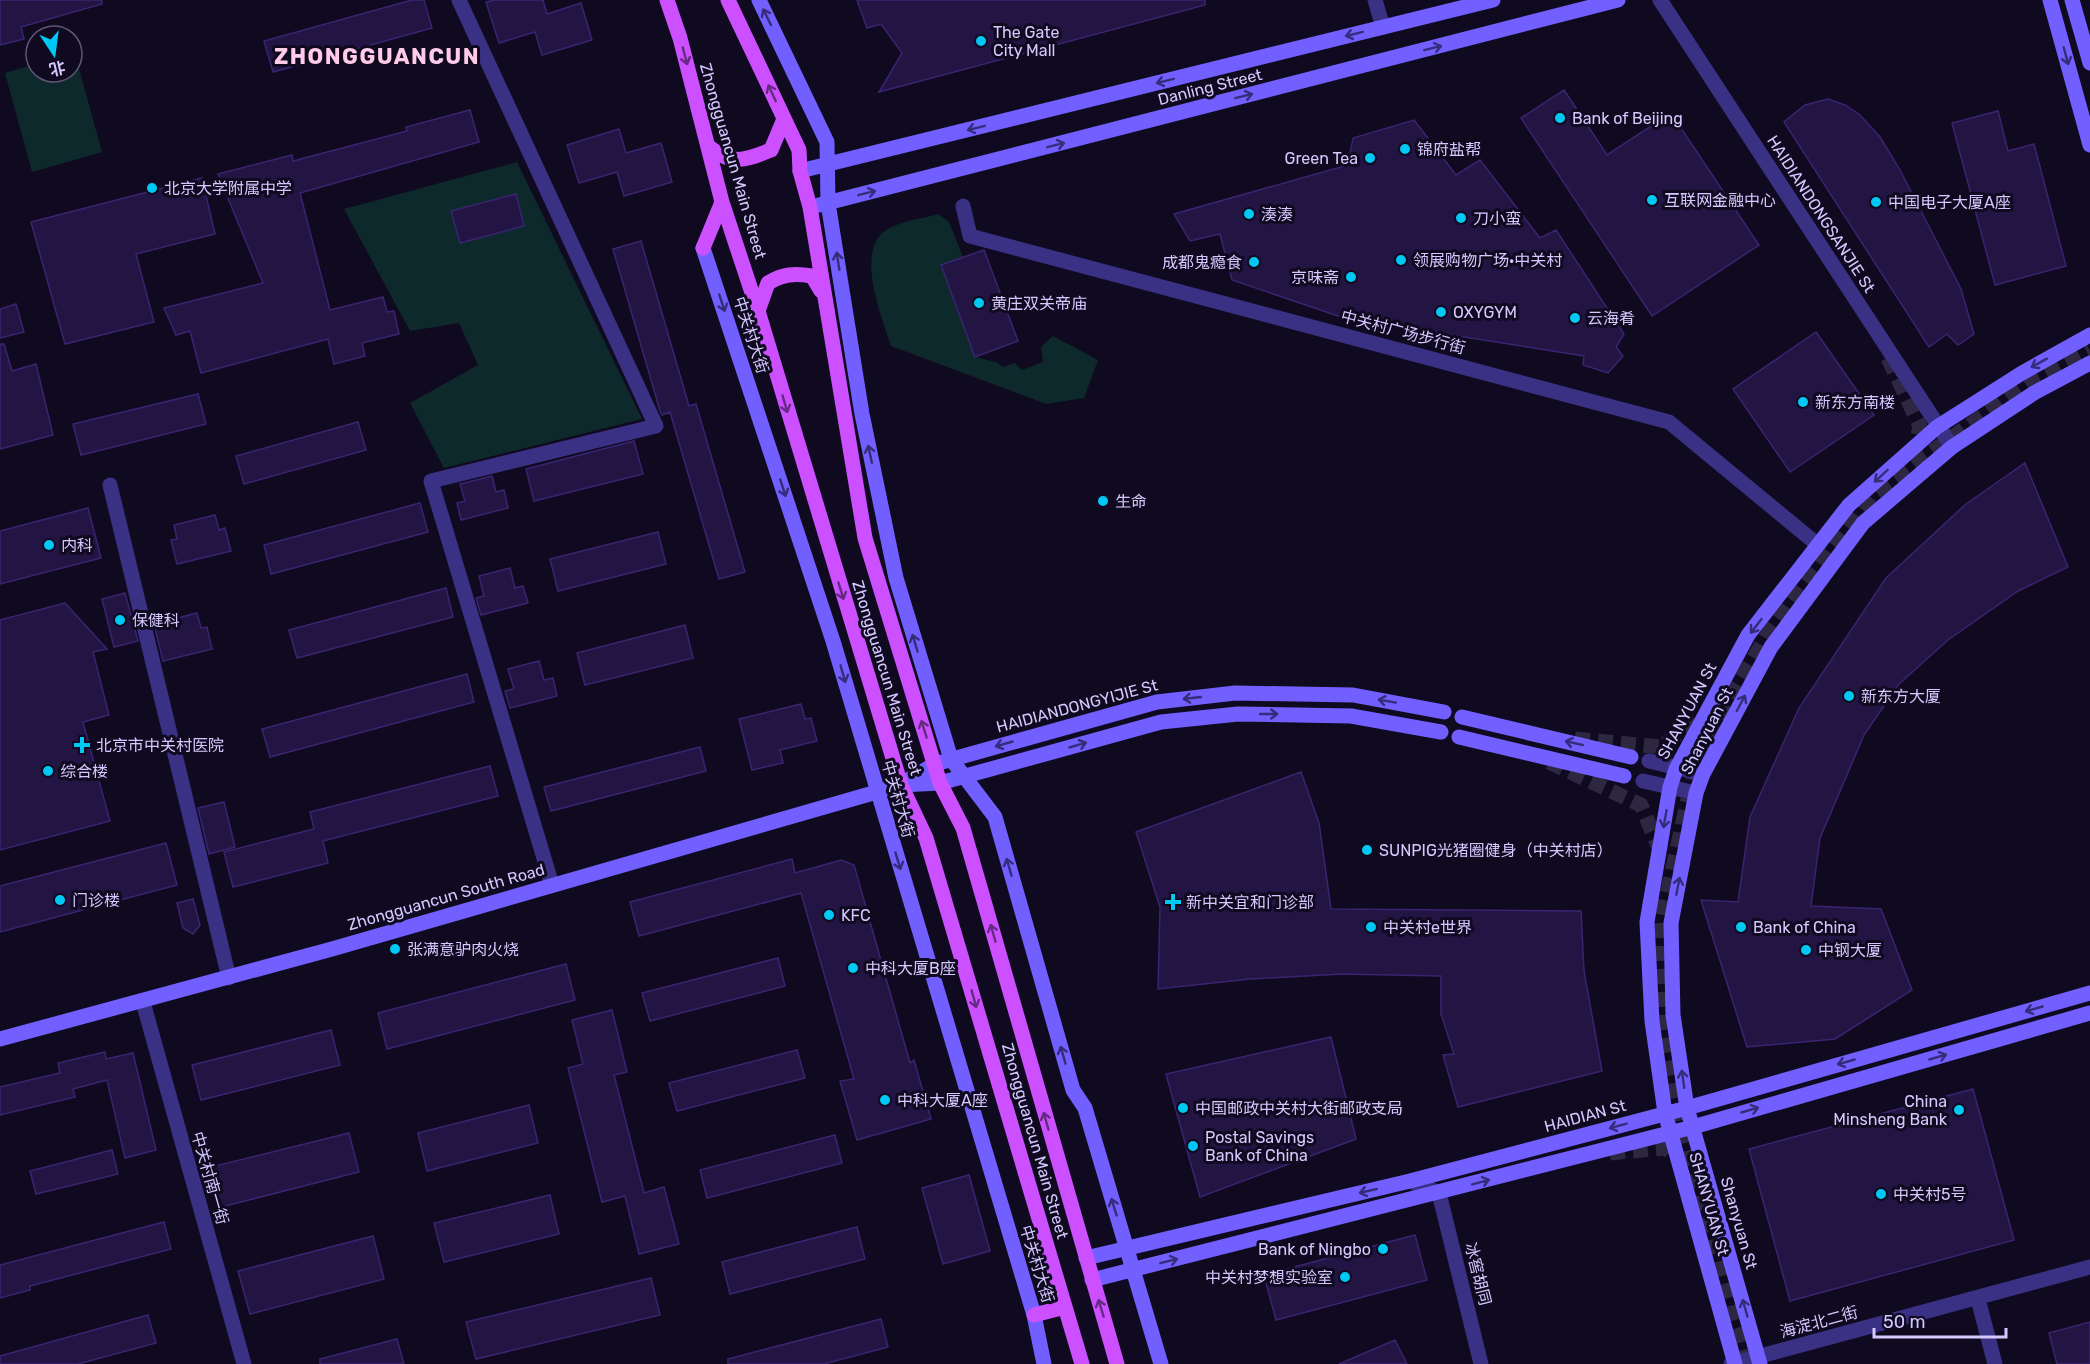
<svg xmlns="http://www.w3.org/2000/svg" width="2090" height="1364" viewBox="0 0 2090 1364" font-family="Rubik,'Noto Sans SC',sans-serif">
	<rect width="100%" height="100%" fill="#100a20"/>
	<path fill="#0d292b" d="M 72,54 L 75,54 L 102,152 L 32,172 L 5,73 L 36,64 L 36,72 L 72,72 Z
		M 517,162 L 642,419 L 444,468 L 410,403 L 478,365 L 459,323 L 410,331 L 344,209 Z
		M 938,214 L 949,222 L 963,257 L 941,266 L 975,357 L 996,362 L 1003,367 L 1015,363 L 1022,370 L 1043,362 L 1041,347 L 1053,336 L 1098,360 L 1084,398 L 1046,404 L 891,346 C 882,318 858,259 881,234 C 893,222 922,219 938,214 Z"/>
	<path fill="#221443" stroke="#3a2471" stroke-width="1.5" d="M 0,0 L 102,0 L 102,4 L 21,27 L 24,39 L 0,45 Z
		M 412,0 L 424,0 L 432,28 L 273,72 L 264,41 Z
		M 494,0 L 543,0 L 547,14 L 581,3 L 592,40 L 542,55 L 535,32 L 499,43 L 486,2 Z
		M 857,0 L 1205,0 L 1205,5 L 879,92 L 902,53 L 881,24 L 867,28 Z
		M 1564,90 L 1607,155 L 1671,113 L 1759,245 L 1652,316 L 1521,118 Z
		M 1828,99 L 1845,105 L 1860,115 L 1880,137 L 1900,170 L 1961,289 L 1974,334 L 1958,345 L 1947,334 L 1929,347 L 1784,122 L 1805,105 Z
		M 470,110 L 479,142 L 300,193 L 330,310 L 383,297 L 387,312 L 394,311 L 399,334 L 362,343 L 365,356 L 334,364 L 328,339 L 201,373 L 190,331 L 176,335 L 164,308 L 263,283 L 218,174 L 292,155 L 293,161 L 407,131 L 406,127 Z
		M 1998,111 L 2008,151 L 2034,144 L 2066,266 L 1995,285 L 1952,123 Z
		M 1414,120 L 1456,175 L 1480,160 L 1540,238 L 1556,230 L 1624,334 L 1616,347 L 1623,356 L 1608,373 L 1583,365 L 1584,356 L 1344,318 L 1232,280 L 1220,234 L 1190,241 L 1174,214 L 1348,165 L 1353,138 Z
		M 619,129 L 626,153 L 661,143 L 672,182 L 624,196 L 617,172 L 579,183 L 567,145 Z
		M 202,178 L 215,234 L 136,254 L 154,322 L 65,344 L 31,222 Z
		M 516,194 L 524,226 L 460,243 L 451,211 Z
		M 641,241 L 689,406 L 696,404 L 745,572 L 719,579 L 670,412 L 662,415 L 660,411 L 613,249 Z
		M 984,250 L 1018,341 L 975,357 L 941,265 Z
		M 16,304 L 24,332 L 0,338 L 0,309 Z
		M 1816,332 L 1874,415 L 1790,472 L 1733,389 Z
		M 0,344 L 4,344 L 12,371 L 36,364 L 53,435 L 0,449 Z
		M 198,394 L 206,424 L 81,455 L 73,424 Z
		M 358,422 L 366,450 L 244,484 L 236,456 Z
		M 634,441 L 643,474 L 534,501 L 526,469 Z
		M 2025,463 L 2068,567 L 2018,591 L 1948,640 L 1899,684 L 1864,735 L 1820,838 L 1811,906 L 1881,909 L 1912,990 L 1835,1039 L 1747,1047 L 1701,900 L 1738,902 L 1750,817 L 1799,708 L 1886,578 L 1966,504 Z
		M 492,476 L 496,492 L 504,490 L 508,508 L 461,520 L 457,503 L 465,501 L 460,484 Z
		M 420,503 L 428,532 L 271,574 L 264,545 Z
		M 88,508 L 101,558 L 0,584 L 0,531 Z
		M 215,515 L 219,530 L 225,528 L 231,551 L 177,564 L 171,540 L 177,539 L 174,525 Z
		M 658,532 L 666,564 L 558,591 L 550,559 Z
		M 510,568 L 515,588 L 523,586 L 528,603 L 481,615 L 476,598 L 484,596 L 479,576 Z
		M 446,588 L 453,617 L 297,658 L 289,630 Z
		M 125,593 L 138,641 L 114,647 L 102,599 Z
		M 65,603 L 107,649 L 93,652 L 109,715 L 83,722 L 110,821 L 0,850 L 0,620 Z
		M 197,613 L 201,628 L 207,627 L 212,649 L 163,661 L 154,624 Z
		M 685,625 L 693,658 L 585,685 L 577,653 Z
		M 539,661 L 544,680 L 553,678 L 557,696 L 510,708 L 505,691 L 514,689 L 508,669 Z
		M 467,674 L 474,702 L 270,757 L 262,729 Z
		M 801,704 L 805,719 L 811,718 L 817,741 L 780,750 L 783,763 L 752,770 L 739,719 Z
		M 700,747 L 706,771 L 551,811 L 544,787 Z
		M 490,766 L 498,796 L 323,841 L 328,863 L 233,887 L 224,852 L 314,829 L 310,812 Z
		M 1301,772 L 1319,823 L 1331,909 L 1581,911 L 1584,971 L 1602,1071 L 1458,1107 L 1443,1055 L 1454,1054 L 1441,1014 L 1441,976 L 1342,974 L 1250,979 L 1158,989 L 1160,907 L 1136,832 Z
		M 224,802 L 235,847 L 209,854 L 198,808 Z
		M 166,843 L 177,885 L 0,932 L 0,886 Z
		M 792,859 L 795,873 L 841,860 L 854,865 L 910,1063 L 914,1060 L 931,1119 L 857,1140 L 840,1081 L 854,1079 L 801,893 L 639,936 L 630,902 Z
		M 193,899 L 200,925 L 193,934 L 183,928 L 177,903 Z
		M 778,958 L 785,986 L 650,1021 L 642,993 Z
		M 566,964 L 575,1000 L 387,1049 L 378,1013 Z
		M 612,1010 L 627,1072 L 614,1075 L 644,1193 L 664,1187 L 679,1244 L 639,1254 L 625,1196 L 602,1202 L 568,1068 L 583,1064 L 572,1020 Z
		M 331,1030 L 340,1065 L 201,1100 L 192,1065 Z
		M 1331,1037 L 1356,1139 L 1200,1197 L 1166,1074 Z
		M 797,1050 L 805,1078 L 677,1111 L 669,1083 Z
		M 105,1052 L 106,1059 L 133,1053 L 156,1150 L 125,1158 L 107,1080 L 73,1089 L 75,1097 L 0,1115 L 0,1087 L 60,1073 L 58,1063 Z
		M 1973,1089 L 2014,1240 L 1790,1301 L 1749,1149 Z
		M 529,1105 L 538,1143 L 427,1171 L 418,1133 Z
		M 349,1133 L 359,1172 L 221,1207 L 211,1167 Z
		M 835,1135 L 842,1163 L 707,1198 L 700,1170 Z
		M 112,1150 L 118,1174 L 36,1194 L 30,1171 Z
		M 969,1175 L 990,1251 L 943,1264 L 922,1188 Z
		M 550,1195 L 559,1234 L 444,1262 L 434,1223 Z
		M 164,1222 L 171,1249 L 30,1286 L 30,1290 L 0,1298 L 0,1265 Z
		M 857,1227 L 865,1259 L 730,1294 L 722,1262 Z
		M 1415,1235 L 1427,1280 L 1276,1320 L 1264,1275 Z
		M 373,1236 L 384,1279 L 250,1314 L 238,1271 Z
		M 651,1278 L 660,1315 L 476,1359 L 466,1322 Z
		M 148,1315 L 156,1343 L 78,1364 L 0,1364 L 0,1356 Z
		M 881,1319 L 888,1347 L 824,1364 L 728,1364 L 728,1359 Z
		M 2090,1322 L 2090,1364 L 2057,1364 L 2049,1333 Z
		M 397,1339 L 404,1364 L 320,1364 L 320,1359 Z
		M 1395,1340 L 1407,1364 L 1339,1364 Z"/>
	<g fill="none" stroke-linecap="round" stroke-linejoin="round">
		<path stroke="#2d2741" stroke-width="15" stroke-dasharray="15 8" stroke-linecap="butt" d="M 1888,358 L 1920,426 L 1915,452
			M 1575,739 L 1661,747 L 1707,713
			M 1549,762 L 1641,805 L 1662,855
			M 1610,1153 L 1665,1148 L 1683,1161
			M 1749,1364 L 1681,1122 L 1664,1028 L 1662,918 L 1698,753 L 1769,632 L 1874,493 L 2030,382 L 2090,351"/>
		<path stroke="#3a3084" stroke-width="15" d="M 459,0 L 656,426 L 431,481 L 552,885
			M 1375,0 L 1383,27
			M 1660,0 L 1952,447
			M 963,206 L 970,236 L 1669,422 L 1818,545
			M 110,485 L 229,978
			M 1649,761 L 1703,774
			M 1643,781 L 1696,793
			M 143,1002 L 244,1364
			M 1410,1181 L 1439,1193 L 1481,1364
			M 1978,1299 L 1995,1364
			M 1731,1364 L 2090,1267"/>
		<path stroke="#7160ff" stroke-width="15" d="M 759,0 L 827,142 L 828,203 L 837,259 L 862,414 L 896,578 L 951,759 L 995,817 L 1073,1090 L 1085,1108 L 1161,1364
			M 2050,0 L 2090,145
			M 2072,0 L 2090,63
			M 800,171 L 1493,0
			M 819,205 L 1618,0
			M 703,248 L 833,641 L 1034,1315 L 1044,1364
			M 1462,717 L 1631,757
			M 1459,737 L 1624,776
			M 903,783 L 935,764 L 1157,702 L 1235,693 L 1353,695 L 1444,712
			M 0,1039 L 332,949 L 901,785 L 940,783 L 1161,722 L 1238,714 L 1351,716 L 1441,732
			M 1086,1258 L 1410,1181 L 1687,1108 L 2090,993
			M 1092,1280 L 1693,1127 L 2090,1013
			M 1735,1364 L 1665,1113 L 1652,1021 L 1647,922 L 1670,787 L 1676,769 L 1748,635 L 1849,505 L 1937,427 L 2022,373 L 2090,335
			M 1760,1364 L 1687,1108 L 1673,1015 L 1671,923 L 1696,793 L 1703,774 L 1771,647 L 1863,523 L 1952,447 L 2034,393 L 2090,363"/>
		<path stroke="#cc50ff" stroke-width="15" d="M 667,0 L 680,38 L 722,202 L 758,311 L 901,785 L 926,838 L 1082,1364
			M 728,0 L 799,150 L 800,171 L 810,207 L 865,538 L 940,783 L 963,828 L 1117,1364
			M 709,147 C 733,166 745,160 771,150 L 784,119
			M 703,248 L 722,202
			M 758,311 L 768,283 C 783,274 794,273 812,276 L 821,291
			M 1034,1315 L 1065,1307"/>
	</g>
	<defs><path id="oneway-shaft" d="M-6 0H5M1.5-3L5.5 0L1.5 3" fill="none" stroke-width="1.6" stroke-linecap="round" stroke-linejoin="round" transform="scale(1.5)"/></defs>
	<g stroke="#372c79">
		<use href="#oneway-shaft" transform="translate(767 17) rotate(-116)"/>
		<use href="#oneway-shaft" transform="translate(1354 34) rotate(166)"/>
		<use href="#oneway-shaft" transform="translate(1433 48) rotate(-14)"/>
		<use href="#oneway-shaft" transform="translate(2066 56) rotate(75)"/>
		<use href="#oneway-shaft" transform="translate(1165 81) rotate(166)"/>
		<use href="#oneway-shaft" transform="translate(1244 96) rotate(-14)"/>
		<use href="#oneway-shaft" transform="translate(976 128) rotate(166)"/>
		<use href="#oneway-shaft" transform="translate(1056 145) rotate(-14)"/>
		<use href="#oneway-shaft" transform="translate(867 193) rotate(-14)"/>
		<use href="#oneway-shaft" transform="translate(838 261) rotate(-99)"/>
		<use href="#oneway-shaft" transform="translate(722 303) rotate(72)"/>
		<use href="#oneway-shaft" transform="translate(2039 363) rotate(151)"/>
		<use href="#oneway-shaft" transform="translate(870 454) rotate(-102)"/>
		<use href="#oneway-shaft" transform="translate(1881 476) rotate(138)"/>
		<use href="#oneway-shaft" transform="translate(783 488) rotate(72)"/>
		<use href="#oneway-shaft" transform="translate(1756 626) rotate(128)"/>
		<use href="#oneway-shaft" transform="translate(915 643) rotate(-107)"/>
		<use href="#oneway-shaft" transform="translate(843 674) rotate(74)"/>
		<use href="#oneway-shaft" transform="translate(1192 698) rotate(174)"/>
		<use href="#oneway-shaft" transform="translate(1387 701) rotate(-170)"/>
		<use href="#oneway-shaft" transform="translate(1741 703) rotate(-62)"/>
		<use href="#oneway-shaft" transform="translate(1269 714)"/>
		<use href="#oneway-shaft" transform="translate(1574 743) rotate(-167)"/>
		<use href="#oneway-shaft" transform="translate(1004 744) rotate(164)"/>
		<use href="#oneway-shaft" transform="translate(1078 745) rotate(-16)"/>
		<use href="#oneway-shaft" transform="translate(1665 819) rotate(100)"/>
		<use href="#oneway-shaft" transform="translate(898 861) rotate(73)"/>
		<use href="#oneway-shaft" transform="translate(1009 867) rotate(-106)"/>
		<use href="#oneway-shaft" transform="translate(1678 886) rotate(-79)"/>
		<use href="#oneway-shaft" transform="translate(2034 1009) rotate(164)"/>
		<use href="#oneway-shaft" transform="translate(1063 1055) rotate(-106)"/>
		<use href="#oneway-shaft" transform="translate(1938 1057) rotate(-16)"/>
		<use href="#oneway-shaft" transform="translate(1846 1062) rotate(164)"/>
		<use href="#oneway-shaft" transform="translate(1683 1079) rotate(-98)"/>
		<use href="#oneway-shaft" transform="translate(1750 1110) rotate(-16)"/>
		<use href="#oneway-shaft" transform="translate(1618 1126) rotate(165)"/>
		<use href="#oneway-shaft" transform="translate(1481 1182) rotate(-15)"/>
		<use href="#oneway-shaft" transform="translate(1368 1191) rotate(167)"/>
		<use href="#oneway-shaft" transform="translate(1114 1207) rotate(-107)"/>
		<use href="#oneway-shaft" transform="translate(1169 1261) rotate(-14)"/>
		<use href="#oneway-shaft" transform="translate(1745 1308) rotate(-106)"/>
	</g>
	<g stroke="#652a84">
		<use href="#oneway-shaft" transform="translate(685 56) rotate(75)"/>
		<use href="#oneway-shaft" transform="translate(772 93) rotate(-115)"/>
		<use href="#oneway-shaft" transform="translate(785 404) rotate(74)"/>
		<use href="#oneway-shaft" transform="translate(841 591) rotate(73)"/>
		<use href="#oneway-shaft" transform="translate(924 729) rotate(-107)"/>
		<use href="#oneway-shaft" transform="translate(993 933) rotate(-106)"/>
		<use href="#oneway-shaft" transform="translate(974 999) rotate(74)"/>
		<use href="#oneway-shaft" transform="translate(1046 1121) rotate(-106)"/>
		<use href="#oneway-shaft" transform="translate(1101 1308) rotate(-107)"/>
	</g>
	<g fill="#00c8f4" stroke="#100a20" stroke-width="2">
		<circle cx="981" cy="41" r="6"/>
		<circle cx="1560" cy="118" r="6"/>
		<circle cx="1405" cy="149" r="6"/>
		<circle cx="1370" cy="158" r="6"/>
		<circle cx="152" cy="188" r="6"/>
		<circle cx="1652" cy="200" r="6"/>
		<circle cx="1876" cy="202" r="6"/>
		<circle cx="1249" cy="214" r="6"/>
		<circle cx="1461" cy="218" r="6"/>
		<circle cx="1401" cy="260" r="6"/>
		<circle cx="1254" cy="262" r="6"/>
		<circle cx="1351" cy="277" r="6"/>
		<circle cx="979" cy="303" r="6"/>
		<circle cx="1441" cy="312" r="6"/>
		<circle cx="1575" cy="318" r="6"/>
		<circle cx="1803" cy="402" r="6"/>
		<circle cx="1103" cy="501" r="6"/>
		<circle cx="49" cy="545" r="6"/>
		<circle cx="120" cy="620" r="6"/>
		<circle cx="1849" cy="696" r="6"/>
		<path d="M79 736h6v6h6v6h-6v6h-6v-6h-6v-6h6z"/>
		<circle cx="48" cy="771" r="6"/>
		<circle cx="1367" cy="850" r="6"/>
		<circle cx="60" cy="900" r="6"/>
		<path d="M1170 893h6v6h6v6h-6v6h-6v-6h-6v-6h6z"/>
		<circle cx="829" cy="915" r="6"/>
		<circle cx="1371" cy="927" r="6"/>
		<circle cx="1741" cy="927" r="6"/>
		<circle cx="395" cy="949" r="6"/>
		<circle cx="1806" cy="950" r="6"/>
		<circle cx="853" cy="968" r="6"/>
		<circle cx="885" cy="1100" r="6"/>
		<circle cx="1183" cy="1108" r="6"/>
		<circle cx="1959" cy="1110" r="6"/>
		<circle cx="1193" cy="1146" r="6"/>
		<circle cx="1881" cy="1194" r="6"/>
		<circle cx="1383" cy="1249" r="6"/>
		<circle cx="1345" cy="1277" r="6"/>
	</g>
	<g text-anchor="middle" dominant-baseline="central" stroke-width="6" stroke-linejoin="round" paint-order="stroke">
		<g font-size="16" fill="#d4c9ff" stroke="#100a20" text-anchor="start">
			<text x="993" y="32">The Gate<tspan x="993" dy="18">City Mall</tspan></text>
			<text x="1572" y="118">Bank of Beijing</text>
			<text x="1417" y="149">锦府盐帮</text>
			<text x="1358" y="158" text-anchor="end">Green Tea</text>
			<text x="164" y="188">北京大学附属中学</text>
			<text x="1664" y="200">互联网金融中心</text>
			<text x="1888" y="202">中国电子大厦A座</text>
			<text x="1261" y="214">湊湊</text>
			<text x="1473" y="218">刀小蛮</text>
			<text x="1413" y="260">领展购物广场·中关村</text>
			<text x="1242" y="262" text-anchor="end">成都鬼瘾食</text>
			<text x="1339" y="277" text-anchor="end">京味斋</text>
			<text x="991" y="303">黄庄双关帝庙</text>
			<text x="1453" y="312">OXYGYM</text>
			<text x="1587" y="318">云海肴</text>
			<text x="1815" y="402">新东方南楼</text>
			<text x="1115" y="501">生命</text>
			<text x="61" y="545">内科</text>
			<text x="132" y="620">保健科</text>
			<text x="1861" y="696">新东方大厦</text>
			<text x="96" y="745">北京市中关村医院</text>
			<text x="60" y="771">综合楼</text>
			<text x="1379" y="850">SUNPIG光猪圈健身（中关村店）</text>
			<text x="72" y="900">门诊楼</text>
			<text x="1186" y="902">新中关宜和门诊部</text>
			<text x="841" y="915">KFC</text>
			<text x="1383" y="927">中关村e世界</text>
			<text x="1753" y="927">Bank of China</text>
			<text x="407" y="949">张满意驴肉火烧</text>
			<text x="1818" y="950">中钢大厦</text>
			<text x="865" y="968">中科大厦B座</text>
			<text x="897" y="1100">中科大厦A座</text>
			<text x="1947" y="1101" text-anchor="end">China<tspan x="1947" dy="18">Minsheng Bank</tspan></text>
			<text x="1195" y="1108">中国邮政中关村大街邮政支局</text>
			<text x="1205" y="1137">Postal Savings<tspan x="1205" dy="18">Bank of China</tspan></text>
			<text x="1893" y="1194">中关村5号</text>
			<text x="1371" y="1249" text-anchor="end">Bank of Ningbo</text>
			<text x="1333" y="1277" text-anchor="end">中关村梦想实验室</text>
		</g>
		<g font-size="16" fill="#d4c9ff" stroke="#100a20">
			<text transform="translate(1210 87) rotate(-14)">Danling Street</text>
			<text transform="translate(733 161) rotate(74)">Zhongguancun Main Street</text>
			<text transform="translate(1821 214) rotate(57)">HAIDIANDONGSANJIE St</text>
			<text transform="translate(1403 332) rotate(15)">中关村广场步行街</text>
			<text transform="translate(751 335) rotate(72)">中关村大街</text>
			<text transform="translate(887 678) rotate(73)">Zhongguancun Main Street</text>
			<text transform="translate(1077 706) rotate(-15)">HAIDIANDONGYIJIE St</text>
			<text transform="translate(1687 711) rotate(-62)">SHANYUAN St</text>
			<text transform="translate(1707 731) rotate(-63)">Shanyuan St</text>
			<text transform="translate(898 799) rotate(74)">中关村大街</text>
			<text transform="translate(446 897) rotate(-16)">Zhongguancun South Road</text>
			<text transform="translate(1585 1116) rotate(-15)">HAIDIAN St</text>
			<text transform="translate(1035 1141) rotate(74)">Zhongguancun Main Street</text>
			<text transform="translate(210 1178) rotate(74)">中关村南一街</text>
			<text transform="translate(1709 1204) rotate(74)">SHANYUAN St</text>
			<text transform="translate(1739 1223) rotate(74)">Shanyuan St</text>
			<text transform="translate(1037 1264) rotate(73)">中关村大街</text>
			<text transform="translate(1478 1274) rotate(76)">冰窖胡同</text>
			<text transform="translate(1819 1322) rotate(-15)">海淀北二街</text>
		</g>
		<g font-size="22" font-weight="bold" letter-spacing="1.5" fill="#ffcbe8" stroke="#100a20">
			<text x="377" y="56">ZHONGGUANCUN</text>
		</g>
	</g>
	<g transform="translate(54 54) rotate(167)"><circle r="28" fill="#100a20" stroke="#5e5679" stroke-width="1.5"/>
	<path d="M0-4.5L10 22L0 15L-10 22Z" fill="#00c8f4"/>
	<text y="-9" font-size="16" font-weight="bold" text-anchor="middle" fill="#d4c9ff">北</text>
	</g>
	<path d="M1874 1328v9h132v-9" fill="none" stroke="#d4c9ff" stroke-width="3"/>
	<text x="1883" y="1328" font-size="18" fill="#d4c9ff" stroke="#100a20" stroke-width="4.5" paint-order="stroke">50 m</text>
</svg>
